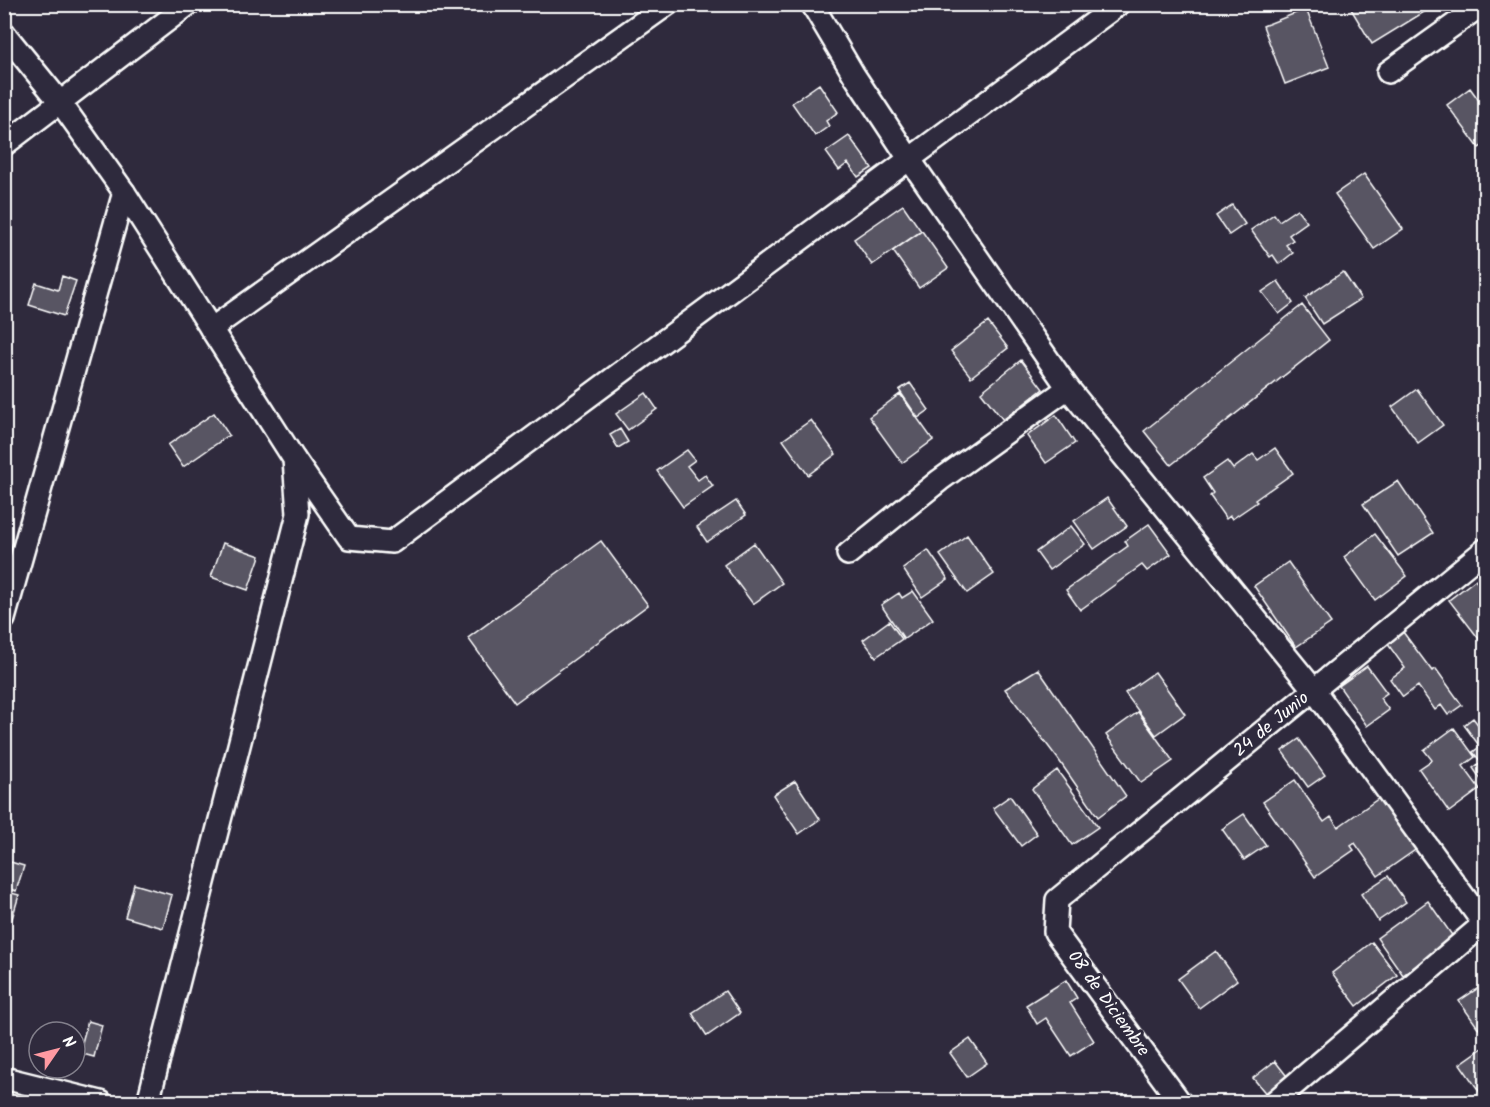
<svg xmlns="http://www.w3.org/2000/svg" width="1490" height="1107" viewBox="0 0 1490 1107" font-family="Kalam,sans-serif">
	<rect width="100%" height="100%" fill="#2f2a3d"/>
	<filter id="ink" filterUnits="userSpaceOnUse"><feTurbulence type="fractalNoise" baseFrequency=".0167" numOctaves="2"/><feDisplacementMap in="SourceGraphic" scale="12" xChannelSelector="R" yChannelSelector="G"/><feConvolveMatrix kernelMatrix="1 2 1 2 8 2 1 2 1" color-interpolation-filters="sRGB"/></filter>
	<g filter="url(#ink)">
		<path fill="#595564" stroke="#fff" stroke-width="1.5" d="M 1348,4 L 1426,4 L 1429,9 L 1372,44 Z
			M 1306,9 L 1329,67 L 1285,84 L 1263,26 Z
			M 819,84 L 838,112 L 826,121 L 829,126 L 815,136 L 792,103 Z
			M 1470,88 L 1486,110 L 1486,143 L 1479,148 L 1447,105 Z
			M 849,136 L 872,168 L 858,177 L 848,163 L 839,170 L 826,152 Z
			M 1364,174 L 1403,229 L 1374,249 L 1335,194 Z
			M 903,205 L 921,231 L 872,265 L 854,239 Z
			M 1232,205 L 1245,224 L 1229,235 L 1216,216 Z
			M 1297,209 L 1307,222 L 1289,235 L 1293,240 L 1286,245 L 1293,253 L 1279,264 L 1273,255 L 1270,257 L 1251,230 L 1274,214 L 1279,221 Z
			M 922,231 L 948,268 L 919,288 L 893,251 Z
			M 1343,272 L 1361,299 L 1322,324 L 1305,298 Z
			M 62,276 L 76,281 L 64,316 L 29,305 L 36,283 L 58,290 Z
			M 1278,281 L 1293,303 L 1279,314 L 1262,292 Z
			M 1302,305 L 1329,340 L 1171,465 L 1144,431 Z
			M 988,322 L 1008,348 L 971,377 L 951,351 Z
			M 1021,360 L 1043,389 L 1003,420 L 981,392 Z
			M 910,383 L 929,410 L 918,418 L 899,390 Z
			M 1417,389 L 1443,425 L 1418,443 L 1392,407 Z
			M 646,393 L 657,409 L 628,430 L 616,414 Z
			M 900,394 L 933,440 L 902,463 L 869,417 Z
			M 214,413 L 229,435 L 183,467 L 168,445 Z
			M 1056,415 L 1075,443 L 1046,463 L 1027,436 Z
			M 811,420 L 836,454 L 808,475 L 783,440 Z
			M 620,429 L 628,442 L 618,448 L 610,435 Z
			M 1275,448 L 1293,473 L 1255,500 L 1257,502 L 1232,519 L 1230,516 L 1226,519 L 1210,496 L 1213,493 L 1203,478 L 1227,461 L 1233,469 L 1253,454 L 1258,460 Z
			M 687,450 L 695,460 L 687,466 L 698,480 L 705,475 L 713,486 L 683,507 L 657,471 Z
			M 1398,481 L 1433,533 L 1398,556 L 1363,504 Z
			M 1107,498 L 1127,526 L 1094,549 L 1074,521 Z
			M 736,501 L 746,515 L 707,542 L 697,527 Z
			M 1149,524 L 1171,554 L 1147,571 L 1142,565 L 1080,610 L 1066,590 L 1128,546 L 1125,541 Z
			M 1071,526 L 1085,544 L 1049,570 L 1036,552 Z
			M 1375,534 L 1407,576 L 1375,600 L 1344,557 Z
			M 967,535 L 994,574 L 967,593 L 940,555 Z
			M 601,541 L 648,605 L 515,703 L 468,638 Z
			M 223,543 L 260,556 L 248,590 L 211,577 Z
			M 754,543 L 782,583 L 753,604 L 724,565 Z
			M 928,550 L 948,579 L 922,597 L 903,569 Z
			M 1288,562 L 1331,623 L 1296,647 L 1254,586 Z
			M 1475,580 L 1486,593 L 1486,648 L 1449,600 Z
			M 913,591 L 933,619 L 904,639 L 881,605 L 899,593 L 902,598 Z
			M 889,621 L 902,639 L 876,657 L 863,640 Z
			M 1403,632 L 1432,671 L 1436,669 L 1462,705 L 1448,715 L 1441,705 L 1435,710 L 1418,686 L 1403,697 L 1390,679 L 1405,668 L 1387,643 Z
			M 1367,666 L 1387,693 L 1380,698 L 1389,710 L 1367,726 L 1339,686 Z
			M 1038,669 L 1126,796 L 1098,817 L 1058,759 L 1005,689 Z
			M 1155,672 L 1185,714 L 1156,735 L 1125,693 Z
			M 1138,712 L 1173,761 L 1141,783 L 1106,735 Z
			M 1473,718 L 1486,735 L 1486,739 L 1478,744 L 1464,725 Z
			M 1454,728 L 1475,757 L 1463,766 L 1480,789 L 1449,812 L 1419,769 L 1432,760 L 1424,750 Z
			M 1299,739 L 1325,775 L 1308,787 L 1282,751 Z
			M 1482,745 L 1486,748 L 1486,779 L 1482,781 L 1473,768 L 1481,762 L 1473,752 Z
			M 1057,770 L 1098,827 L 1072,845 L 1032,789 Z
			M 1295,780 L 1324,822 L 1331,817 L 1338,827 L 1382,796 L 1418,848 L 1378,876 L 1355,843 L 1351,846 L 1354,850 L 1315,877 L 1263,802 Z
			M 795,781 L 820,819 L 799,834 L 773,795 Z
			M 1010,796 L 1037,834 L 1021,846 L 993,808 Z
			M 1244,814 L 1266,845 L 1244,860 L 1222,829 Z
			M 4,860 L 24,866 L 16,891 L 4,887 Z
			M 1388,876 L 1406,902 L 1378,921 L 1361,894 Z
			M 134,884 L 172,895 L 163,928 L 125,917 Z
			M 4,891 L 19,895 L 11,922 L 4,920 Z
			M 1428,901 L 1454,938 L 1403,975 L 1377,938 Z
			M 1372,942 L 1397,975 L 1357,1006 L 1332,973 Z
			M 1216,951 L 1237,980 L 1199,1008 L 1178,979 Z
			M 1066,980 L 1077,998 L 1070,1003 L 1094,1041 L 1071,1056 L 1046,1018 L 1037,1024 L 1026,1005 Z
			M 1486,983 L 1486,1039 L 1459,1001 Z
			M 725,991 L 740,1013 L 707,1036 L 692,1013 Z
			M 88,1021 L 102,1025 L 94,1057 L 79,1053 Z
			M 970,1039 L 987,1063 L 967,1077 L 950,1053 Z
			M 1484,1047 L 1486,1049 L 1486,1101 L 1460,1064 Z
			M 1275,1061 L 1293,1084 L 1272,1101 L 1253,1078 Z"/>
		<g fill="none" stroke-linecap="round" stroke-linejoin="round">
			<g stroke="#fff" stroke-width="26">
				<g id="street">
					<path d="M 812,4 L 854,75 L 910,160 L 1068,388 L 1314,690 L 1484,924"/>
					<path d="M 4,33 L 60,102 L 124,192 L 294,459 L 298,514 L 148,1102"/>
					<path d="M 1388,72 L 1483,4"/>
					<path d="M 4,145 L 189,4"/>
					<path d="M 211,329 L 668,4"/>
					<path d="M 294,459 L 349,538 L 392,542 L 1119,4"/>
					<path d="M 848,554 L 940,480 L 1068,388"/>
					<path d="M 4,619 L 124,192"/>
					<path d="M 4,1078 L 101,1102"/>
					<path id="s1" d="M 1180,1102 L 1055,932 L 1057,900 L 1486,549"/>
					<path d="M 1274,1102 L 1486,922"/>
				</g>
			</g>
			<use href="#street" stroke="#2f2a3d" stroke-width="21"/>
		</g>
	</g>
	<g text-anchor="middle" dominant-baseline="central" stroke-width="6" stroke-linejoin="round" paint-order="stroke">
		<g font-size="18" fill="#fff" stroke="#2f2a3d">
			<text stroke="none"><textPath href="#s1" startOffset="520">24 de Junio</textPath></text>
			<text transform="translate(1108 1004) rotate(54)">08 de Diciembre</text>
		</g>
	</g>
	<rect width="1490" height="1107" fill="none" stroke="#2f2a3d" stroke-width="24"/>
	<rect x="12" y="12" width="1466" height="1083" fill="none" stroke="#fff" stroke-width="2" filter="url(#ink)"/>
	<g transform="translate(57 1050) rotate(55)"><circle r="28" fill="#2f2a3d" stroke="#827f8b" stroke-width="1.5"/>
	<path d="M0-4.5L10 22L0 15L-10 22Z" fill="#ff9aa2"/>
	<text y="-9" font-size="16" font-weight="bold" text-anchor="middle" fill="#ffffff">N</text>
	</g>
</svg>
